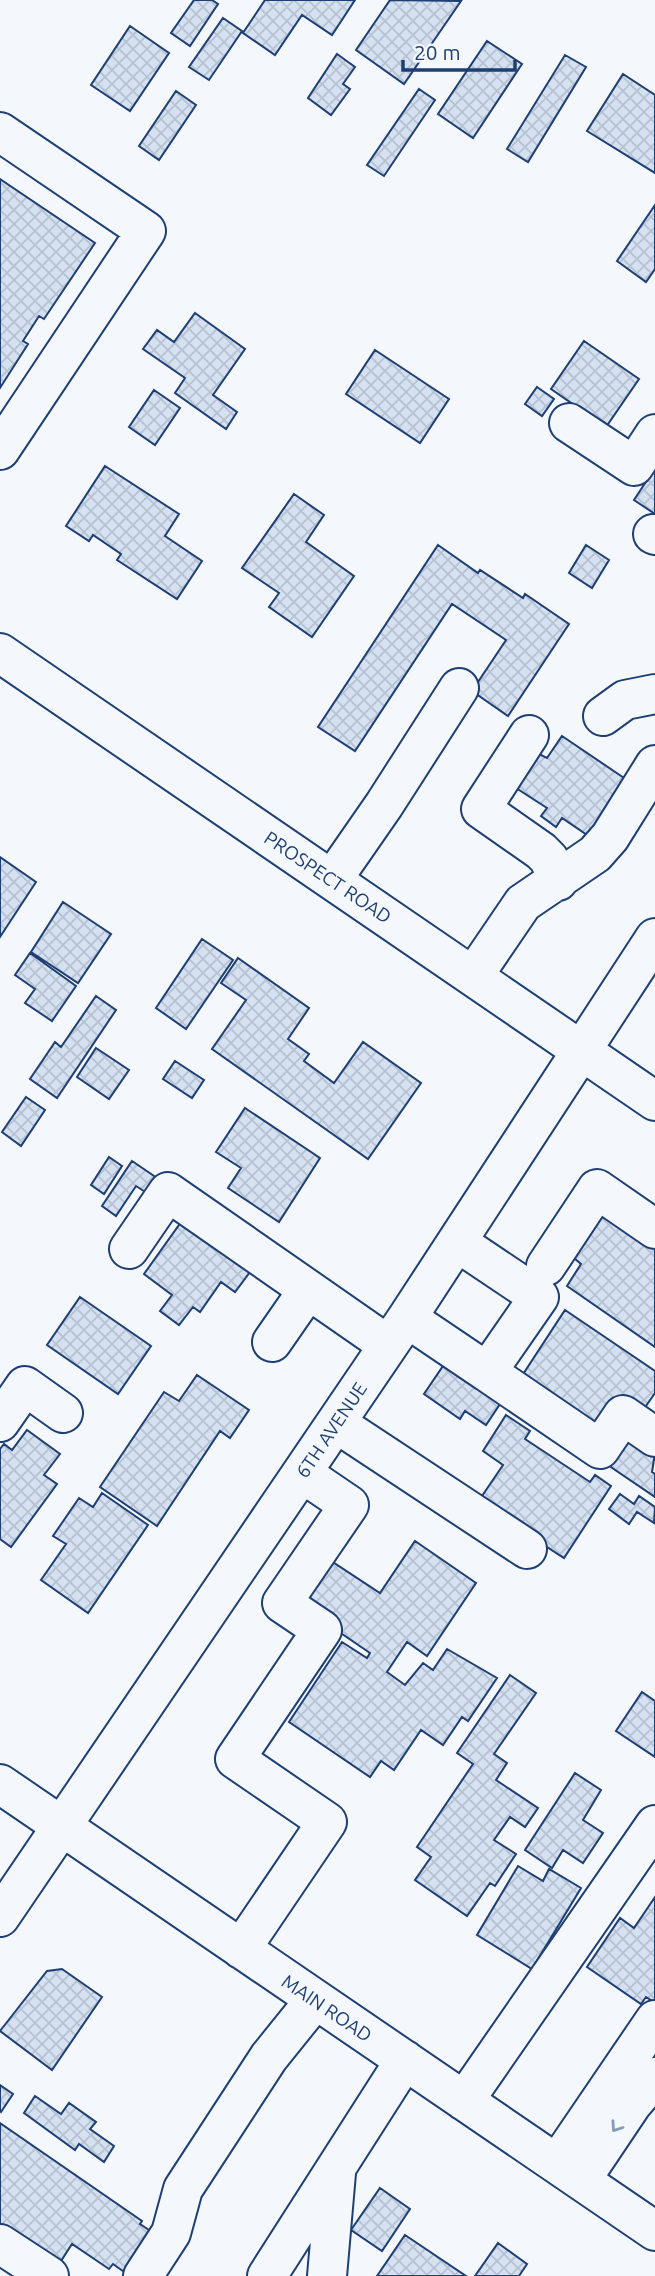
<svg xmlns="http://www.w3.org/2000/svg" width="655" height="2276" viewBox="0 0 655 2276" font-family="Ubuntu,sans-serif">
	<defs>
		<pattern id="building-cross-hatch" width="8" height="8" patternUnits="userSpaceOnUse" patternTransform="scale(1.75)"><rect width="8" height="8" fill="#d5e0f0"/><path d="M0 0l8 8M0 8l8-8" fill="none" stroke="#b6c1d1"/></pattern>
	</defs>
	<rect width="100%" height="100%" fill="#f4f7fb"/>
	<path fill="url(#building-cross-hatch)" stroke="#1d3f73" stroke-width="2" d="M 194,0 L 212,0 L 218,4 L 190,46 L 171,33 Z
		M 265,0 L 355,0 L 332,35 L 302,15 L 275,55 L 243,33 Z
		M 390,0 L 461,1 L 404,84 L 356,50 Z
		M 223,18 L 242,31 L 209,80 L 189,67 Z
		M 130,26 L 169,53 L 130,111 L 91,85 Z
		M 487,41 L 522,64 L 473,138 L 438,114 Z
		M 337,54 L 355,67 L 343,84 L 350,89 L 331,115 L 308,98 Z
		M 565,55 L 586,67 L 528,162 L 507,149 Z
		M 623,74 L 655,95 L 655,173 L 587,131 Z
		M 419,89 L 435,100 L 384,176 L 367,165 Z
		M 176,91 L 196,105 L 159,160 L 139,146 Z
		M 0,179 L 95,243 L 44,319 L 39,316 L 23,341 L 28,344 L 0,388 Z
		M 655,205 L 655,269 L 646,282 L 617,261 Z
		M 195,313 L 245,349 L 213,395 L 237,412 L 226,429 L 175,393 L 185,378 L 143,349 L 157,330 L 174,342 Z
		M 584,341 L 639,379 L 606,427 L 551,389 Z
		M 375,350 L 449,399 L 420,443 L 346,394 Z
		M 537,387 L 554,399 L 542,416 L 525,404 Z
		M 154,390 L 180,408 L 155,445 L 129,427 Z
		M 105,466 L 179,514 L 165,536 L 202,561 L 177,599 L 117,560 L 121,554 L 93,535 L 89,541 L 66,526 Z
		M 655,468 L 655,514 L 634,500 Z
		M 294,494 L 324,515 L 306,542 L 354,576 L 312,637 L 269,607 L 279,593 L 242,568 Z
		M 438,545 L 478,573 L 480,570 L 523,598 L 525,594 L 569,624 L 508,716 L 472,691 L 506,640 L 452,604 L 355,751 L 318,727 Z
		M 586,545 L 609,560 L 592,588 L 569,573 Z
		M 562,736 L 627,780 L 593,839 L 562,818 L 556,827 L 541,816 L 547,808 L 516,788 L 539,754 L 547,758 Z
		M 0,857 L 36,882 L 0,937 Z
		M 63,902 L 111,934 L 78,983 L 31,952 Z
		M 202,939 L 233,960 L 186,1029 L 156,1008 Z
		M 30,953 L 76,986 L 52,1021 L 25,1003 L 35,989 L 15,975 Z
		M 238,958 L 309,1008 L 288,1039 L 309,1054 L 304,1061 L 334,1083 L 363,1042 L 421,1083 L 368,1159 L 212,1049 L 246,1000 L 221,983 Z
		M 96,996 L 116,1010 L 57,1098 L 30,1079 L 55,1042 L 61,1047 Z
		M 96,1048 L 129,1070 L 109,1099 L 77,1077 Z
		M 175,1061 L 204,1080 L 192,1098 L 163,1079 Z
		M 26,1097 L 45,1110 L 21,1146 L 2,1132 Z
		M 245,1108 L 320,1158 L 279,1222 L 228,1188 L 241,1168 L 216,1152 Z
		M 109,1157 L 122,1166 L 104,1194 L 91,1185 Z
		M 132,1161 L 160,1180 L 150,1195 L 136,1186 L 116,1216 L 102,1206 Z
		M 609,1207 L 655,1239 L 655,1347 L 567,1286 L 581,1264 L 574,1258 Z
		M 184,1218 L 253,1268 L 235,1292 L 221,1282 L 200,1312 L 193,1307 L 179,1325 L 160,1311 L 172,1295 L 144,1274 Z
		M 80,1297 L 151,1346 L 118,1394 L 47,1345 Z
		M 565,1310 L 655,1371 L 655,1393 L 639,1416 L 601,1428 L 518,1382 Z
		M 443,1366 L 500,1404 L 486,1425 L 465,1411 L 460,1419 L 424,1394 Z
		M 197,1375 L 249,1410 L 230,1438 L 220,1431 L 157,1526 L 100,1487 L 164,1392 L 179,1401 Z
		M 506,1415 L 530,1431 L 525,1439 L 590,1482 L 595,1475 L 611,1486 L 564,1558 L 478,1502 L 503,1465 L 483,1451 Z
		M 27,1430 L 60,1454 L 44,1475 L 57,1484 L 11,1547 L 0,1539 L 0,1449 L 4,1444 L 12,1450 Z
		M 628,1437 L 655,1453 L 652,1472 L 655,1474 L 655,1497 L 599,1459 Z
		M 102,1493 L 148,1525 L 88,1613 L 41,1580 L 66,1544 L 53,1536 L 79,1498 L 93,1507 Z
		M 620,1494 L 634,1504 L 639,1496 L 655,1507 L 654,1523 L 637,1512 L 629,1524 L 609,1509 Z
		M 415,1541 L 476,1583 L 427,1656 L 407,1642 L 387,1672 L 405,1685 L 423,1663 L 433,1670 L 447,1649 L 497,1678 L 468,1721 L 462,1717 L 443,1745 L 421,1730 L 394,1770 L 381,1761 L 370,1777 L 289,1722 L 342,1642 L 367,1658 L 370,1653 L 301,1606 L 331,1561 L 380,1593 Z
		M 510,1675 L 536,1693 L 494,1754 L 507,1763 L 496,1780 L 538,1808 L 525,1827 L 510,1817 L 494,1840 L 516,1854 L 495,1886 L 490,1883 L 467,1916 L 415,1880 L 431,1857 L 417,1847 L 473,1764 L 457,1753 Z
		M 642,1692 L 655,1701 L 655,1757 L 616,1731 Z
		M 575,1773 L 601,1790 L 583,1820 L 603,1833 L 583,1863 L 563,1850 L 552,1868 L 525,1850 Z
		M 518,1866 L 543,1881 L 549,1869 L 581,1888 L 532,1969 L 477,1935 Z
		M 655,1897 L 655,2003 L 646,1997 L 641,2004 L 587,1967 L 620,1918 L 634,1928 Z
		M 62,1969 L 102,1997 L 52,2070 L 0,2031 L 47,1971 Z
		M 0,2085 L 13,2094 L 1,2112 L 0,2111 Z
		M 35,2096 L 61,2114 L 69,2103 L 96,2122 L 90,2129 L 114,2146 L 104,2162 L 79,2144 L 75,2150 L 24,2113 Z
		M 0,2123 L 142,2221 L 140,2224 L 161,2238 L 130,2276 L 113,2264 L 109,2269 L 72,2244 L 59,2264 L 0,2223 Z
		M 380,2188 L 410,2209 L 382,2251 L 351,2230 Z
		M 405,2235 L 466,2276 L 377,2276 Z
		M 498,2243 L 527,2264 L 519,2276 L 475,2276 Z"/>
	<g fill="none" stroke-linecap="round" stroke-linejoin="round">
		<g stroke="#1d3f73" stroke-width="42">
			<path id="minor" d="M 0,132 L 146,231 L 0,450
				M 569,423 L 634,466 L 655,434
				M 653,534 L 655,535
				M 0,653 L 655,1101
				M 603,716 L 625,700 L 655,694
				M 529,735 L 481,809 L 541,851 L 549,859 L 558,881
				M 332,880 L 384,805 L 459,688
				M 474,975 L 523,903 L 595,854 L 610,837 L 655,765
				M 129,1249 L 168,1192 L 388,1345
				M 546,1266 L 597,1189 L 655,1229
				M 407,1318 L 487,1372 L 539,1297 L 457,1242
				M 272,1342 L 308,1290
				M 487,1372 L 600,1449 L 623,1415 L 655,1437
				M 0,1422 L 25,1386 L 63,1413
				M 336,1423 L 527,1549
				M 0,1784 L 655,2231
				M 0,1917 L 407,1318 L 655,938
				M 241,1949 L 327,1822 L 235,1759 L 322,1630 L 282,1603 L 349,1505 L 302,1473
				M 464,2101 L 655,1825
				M 557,2164 L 655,2020
				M 581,2180 L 632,2104 L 655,2077
				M 0,2244 L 49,2276
				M 143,2276 L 171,2233 L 183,2189 L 269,2057 L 315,2000
				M 267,2276 L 405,2060
				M 327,2276 L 336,2173"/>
		</g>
		<use href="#minor" stroke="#f4f7fb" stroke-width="38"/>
	</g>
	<defs><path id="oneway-chevron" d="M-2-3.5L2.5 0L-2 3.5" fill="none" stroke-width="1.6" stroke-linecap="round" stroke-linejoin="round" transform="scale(1.75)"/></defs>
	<use stroke="#889bb7" href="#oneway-chevron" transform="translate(616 2127) rotate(124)"/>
	<g text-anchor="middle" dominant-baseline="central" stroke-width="5" stroke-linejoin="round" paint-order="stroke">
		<g font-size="19" fill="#1d3f73" stroke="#f4f7fb">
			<text transform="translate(328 877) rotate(34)">PROSPECT ROAD</text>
			<text transform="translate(331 1430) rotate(-56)">6TH AVENUE</text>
			<text transform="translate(327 2008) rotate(34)">MAIN ROAD</text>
		</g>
	</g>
	<path d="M403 60v10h112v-10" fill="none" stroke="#1d3f73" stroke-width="3.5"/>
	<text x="414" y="60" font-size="21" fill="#1d3f73" stroke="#f4f7fb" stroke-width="5" paint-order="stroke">20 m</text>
</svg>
